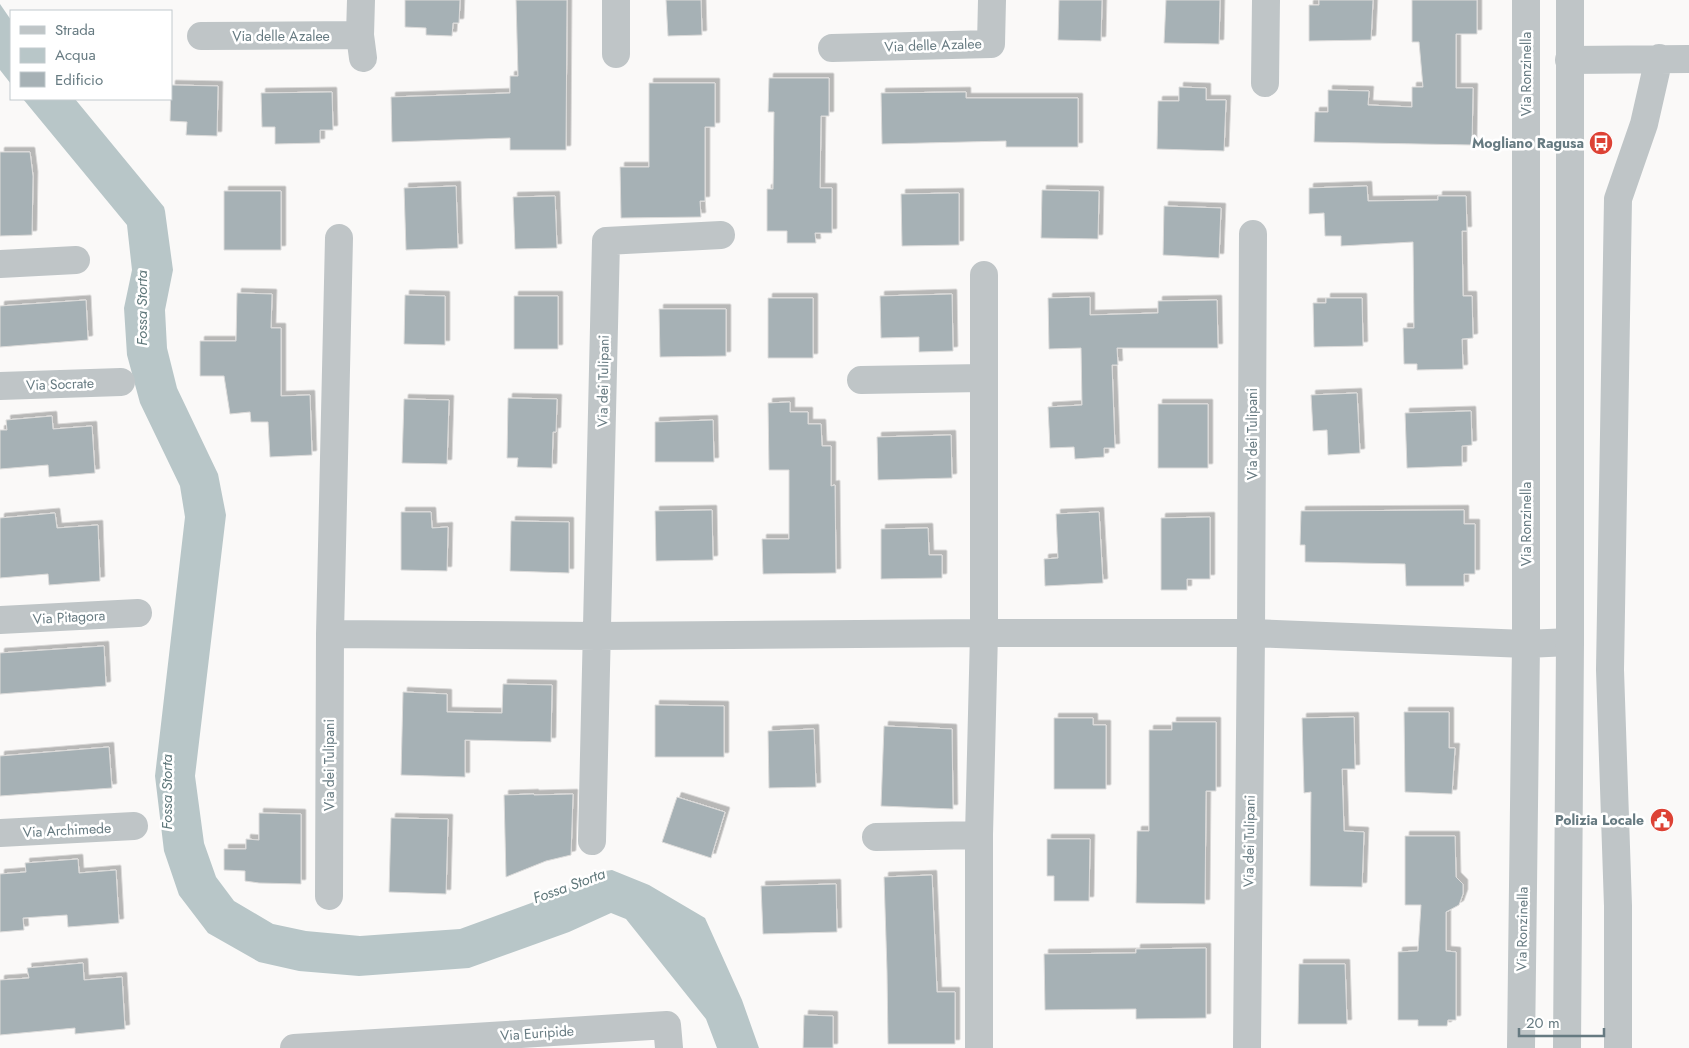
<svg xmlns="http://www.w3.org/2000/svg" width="1689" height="1048" viewBox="0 0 1689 1048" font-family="Jost,sans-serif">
	<defs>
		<filter id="shadow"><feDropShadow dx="4.5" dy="-4.5" stdDeviation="0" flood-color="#0004"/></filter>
	</defs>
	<rect width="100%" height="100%" fill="#faf9f8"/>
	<path fill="#b8c6c8" d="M 0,4 L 11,20 L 11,84 L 0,70 Z
		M 23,99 L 75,99 L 164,207 L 165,211 L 173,270 L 165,310 L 167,348 L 177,388 L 218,474 L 226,515 L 195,776 L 204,843 L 216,877 L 234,901 L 273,924 L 306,931 L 360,936 L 460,929 L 553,895 L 605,871 L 612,870 L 649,885 L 705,918 L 742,1000 L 759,1048 L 717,1048 L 706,1019 L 626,919 L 611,913 L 569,932 L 469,968 L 359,976 L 299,971 L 259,962 L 208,933 L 179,895 L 164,851 L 155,776 L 185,517 L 180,486 L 140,403 L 127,355 L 124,308 L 132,270 L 127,225 Z"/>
	<path fill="#a6b1b5" stroke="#dcdbda" filter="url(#shadow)" d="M 405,0 L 460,0 L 459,23 L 453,23 L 452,36 L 426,35 L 426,28 L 405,27 Z
		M 516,0 L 567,0 L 566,150 L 510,150 L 510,138 L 392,142 L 391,97 L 510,93 L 510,76 L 518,76 Z
		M 666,0 L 701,0 L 702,35 L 668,36 Z
		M 1059,0 L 1102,0 L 1101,41 L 1058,40 Z
		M 1166,0 L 1220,0 L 1219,44 L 1164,43 Z
		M 1319,0 L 1373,0 L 1371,40 L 1309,41 L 1309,5 L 1319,5 Z
		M 1412,0 L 1477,0 L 1477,34 L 1456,34 L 1456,88 L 1473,88 L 1472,145 L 1314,142 L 1315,112 L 1328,112 L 1328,90 L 1369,91 L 1368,105 L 1412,107 L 1412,87 L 1423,87 L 1419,42 L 1412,42 Z
		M 769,78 L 829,78 L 829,116 L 821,116 L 820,188 L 832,188 L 832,233 L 815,233 L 816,243 L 787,243 L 787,231 L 767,231 L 767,189 L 773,189 L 774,112 L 768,112 Z
		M 649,83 L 715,83 L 715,127 L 705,127 L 705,201 L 700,201 L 701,217 L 621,218 L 620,167 L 649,167 Z
		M 171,85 L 218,86 L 217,136 L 186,135 L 187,122 L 170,121 Z
		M 1179,87 L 1206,88 L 1206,100 L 1226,100 L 1224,151 L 1157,149 L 1158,101 L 1179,101 Z
		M 332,92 L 333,130 L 320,130 L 320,143 L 275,144 L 275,127 L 262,127 L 261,93 Z
		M 966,92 L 966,98 L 1078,98 L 1078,147 L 1006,147 L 1006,141 L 882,144 L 881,93 Z
		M 0,152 L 30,152 L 33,176 L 32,235 L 0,236 Z
		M 456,186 L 458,248 L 406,250 L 404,188 Z
		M 1367,186 L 1368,201 L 1438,200 L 1438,196 L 1466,196 L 1467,231 L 1462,231 L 1463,296 L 1472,296 L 1473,338 L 1462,339 L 1463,369 L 1417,370 L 1417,364 L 1404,364 L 1403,328 L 1414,328 L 1413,242 L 1341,246 L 1341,236 L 1325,236 L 1324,213 L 1309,214 L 1309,188 Z
		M 1042,190 L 1099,191 L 1098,239 L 1041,238 Z
		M 224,191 L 281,191 L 281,250 L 224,250 Z
		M 959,193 L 959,245 L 902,246 L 901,194 Z
		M 555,196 L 557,248 L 515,249 L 513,197 Z
		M 1164,206 L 1221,208 L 1219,258 L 1163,255 Z
		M 237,293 L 272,294 L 271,328 L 281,328 L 281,396 L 310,395 L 312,455 L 270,457 L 268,422 L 251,422 L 250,412 L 230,414 L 224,376 L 200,376 L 200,341 L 236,341 Z
		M 952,294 L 953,351 L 919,352 L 919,337 L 881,338 L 880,296 Z
		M 405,295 L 445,296 L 445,345 L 404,344 Z
		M 514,296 L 558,296 L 558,349 L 514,349 Z
		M 1090,297 L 1090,315 L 1158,313 L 1158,301 L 1217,300 L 1218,348 L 1117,348 L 1118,365 L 1112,365 L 1115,448 L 1104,448 L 1104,457 L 1075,459 L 1074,447 L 1050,448 L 1048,407 L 1082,405 L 1081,348 L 1049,349 L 1048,298 Z
		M 768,298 L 813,298 L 813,358 L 768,358 Z
		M 1326,298 L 1362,298 L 1363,346 L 1314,347 L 1313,303 L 1326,303 Z
		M 86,300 L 88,340 L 0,347 L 0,306 Z
		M 659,309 L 726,309 L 726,356 L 660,357 Z
		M 1357,393 L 1360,453 L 1328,455 L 1327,430 L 1313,431 L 1311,395 Z
		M 508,398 L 557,399 L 556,432 L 553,432 L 552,468 L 517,467 L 518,458 L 507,458 Z
		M 404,399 L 449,400 L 447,464 L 402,463 Z
		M 790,402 L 790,412 L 808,412 L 808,424 L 821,424 L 822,446 L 831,446 L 831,486 L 835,485 L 836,573 L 763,574 L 762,539 L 789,539 L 789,470 L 769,470 L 768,403 Z
		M 1158,404 L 1208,404 L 1208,468 L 1158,468 Z
		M 1471,411 L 1472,445 L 1462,446 L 1462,466 L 1407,468 L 1405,413 Z
		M 52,416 L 53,429 L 92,426 L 95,473 L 49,477 L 48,465 L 0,469 L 0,430 L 7,430 L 6,420 Z
		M 713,420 L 714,462 L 655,462 L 655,422 Z
		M 951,435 L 952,478 L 878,480 L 877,437 Z
		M 712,510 L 713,560 L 656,561 L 655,511 Z
		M 1464,510 L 1464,524 L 1475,524 L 1475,574 L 1464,574 L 1464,586 L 1406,586 L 1405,564 L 1305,562 L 1305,545 L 1300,545 L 1301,511 Z
		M 401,512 L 431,512 L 432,528 L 448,527 L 447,571 L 401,570 Z
		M 1099,512 L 1103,583 L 1045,586 L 1044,559 L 1058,558 L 1056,514 Z
		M 55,513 L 57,528 L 98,525 L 100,581 L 49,585 L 48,574 L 0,578 L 0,518 Z
		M 1210,517 L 1210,579 L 1187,579 L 1187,590 L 1161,590 L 1161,518 Z
		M 511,521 L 569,522 L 569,573 L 510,571 Z
		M 928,528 L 929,555 L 942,555 L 942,578 L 881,579 L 881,529 Z
		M 104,646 L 106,686 L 0,694 L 0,653 Z
		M 503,684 L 552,685 L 551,742 L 465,740 L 465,777 L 401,775 L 403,692 L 447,694 L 447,712 L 502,713 Z
		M 655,705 L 724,706 L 724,757 L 655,757 Z
		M 1404,712 L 1449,712 L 1449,748 L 1455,748 L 1452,794 L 1405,792 Z
		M 1354,717 L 1355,769 L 1342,769 L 1344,831 L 1364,832 L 1362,887 L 1310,886 L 1311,792 L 1304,793 L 1302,718 Z
		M 1054,718 L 1093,718 L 1093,725 L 1106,725 L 1106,789 L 1054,789 Z
		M 1172,722 L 1216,722 L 1216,791 L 1206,791 L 1205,904 L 1136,903 L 1137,831 L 1149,831 L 1149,730 L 1172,730 Z
		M 884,726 L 952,729 L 953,809 L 881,806 Z
		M 814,729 L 816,787 L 769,788 L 768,731 Z
		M 109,747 L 112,788 L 0,796 L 0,756 Z
		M 534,794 L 534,795 L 573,794 L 571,855 L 546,861 L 506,877 L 504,795 Z
		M 677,797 L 725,812 L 711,858 L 662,842 Z
		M 259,813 L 301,814 L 301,884 L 259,883 L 245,881 L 245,871 L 224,870 L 224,849 L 246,849 L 246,839 L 259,840 Z
		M 391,818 L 448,819 L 446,894 L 389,892 Z
		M 1405,836 L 1455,836 L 1456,877 L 1463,884 L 1463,894 L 1459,905 L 1446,912 L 1446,951 L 1456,952 L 1456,1020 L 1448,1020 L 1447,1026 L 1418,1026 L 1418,1020 L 1398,1020 L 1398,952 L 1418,951 L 1421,905 L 1405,905 Z
		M 1047,839 L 1090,839 L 1089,901 L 1054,901 L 1054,876 L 1047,876 Z
		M 78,859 L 79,873 L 116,870 L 119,923 L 68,927 L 67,915 L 23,918 L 24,930 L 0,932 L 0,874 L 26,872 L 25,863 Z
		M 932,875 L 937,992 L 955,992 L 955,1044 L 888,1044 L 887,971 L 884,877 Z
		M 836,884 L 837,932 L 763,934 L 761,886 Z
		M 1206,948 L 1206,1018 L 1136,1019 L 1136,1009 L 1045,1010 L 1044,954 L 1136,953 L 1136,949 Z
		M 83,963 L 84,980 L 122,977 L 125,1029 L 75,1034 L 75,1028 L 0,1035 L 0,980 L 29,978 L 27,968 Z
		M 1299,964 L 1345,964 L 1347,1024 L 1298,1024 Z
		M 804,1015 L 833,1016 L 833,1048 L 803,1048 Z"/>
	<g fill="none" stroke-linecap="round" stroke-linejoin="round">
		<path stroke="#bfc5c7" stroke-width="28" d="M 361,0 L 360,35 L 363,58
			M 201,36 L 360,35
			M 832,48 L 991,44 L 992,0
			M 616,54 L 616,0
			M 1569,60 L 1689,59
			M 1265,83 L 1266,0
			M 0,264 L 76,260
			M 861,380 L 983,378
			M 0,386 L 121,382
			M 0,620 L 138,613
			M 330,634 L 597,636 L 984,633 L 1251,633 L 1526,644 L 1570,642
			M 0,833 L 134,826
			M 876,837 L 979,835
			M 592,841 L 606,241 L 721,235
			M 329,896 L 330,634 L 339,238
			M 294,1048 L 667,1025 L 669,1048
			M 979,1048 L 979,835 L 984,633 L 984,275
			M 1247,1048 L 1251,633 L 1253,234
			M 1521,1048 L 1526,644 L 1526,0
			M 1618,1048 L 1618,906 L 1610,670 L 1618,199 L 1644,124 L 1659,58"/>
		<path stroke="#bfc5c7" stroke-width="28" d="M 1567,1048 L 1570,642 L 1570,0"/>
	</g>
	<defs>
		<g id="bus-disc" transform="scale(1.25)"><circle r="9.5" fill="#dd4235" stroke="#fff"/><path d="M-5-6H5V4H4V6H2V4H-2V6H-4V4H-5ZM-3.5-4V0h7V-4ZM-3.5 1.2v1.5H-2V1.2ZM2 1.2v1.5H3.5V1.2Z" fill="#fff"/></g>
		<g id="civic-disc" transform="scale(1.25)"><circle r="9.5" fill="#dd4235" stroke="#fff"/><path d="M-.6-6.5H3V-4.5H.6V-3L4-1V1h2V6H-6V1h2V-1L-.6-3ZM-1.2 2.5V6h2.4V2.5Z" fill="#fff"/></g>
	</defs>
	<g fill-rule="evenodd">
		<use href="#bus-disc" x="1601" y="143"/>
		<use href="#civic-disc" x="1662" y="820"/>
	</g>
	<g text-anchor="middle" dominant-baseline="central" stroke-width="5" stroke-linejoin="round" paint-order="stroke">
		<g font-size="14" fill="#667a81" stroke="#fff">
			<text x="281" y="36">Via delle Azalee</text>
			<text transform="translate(933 45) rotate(-2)">Via delle Azalee</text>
			<text transform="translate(1526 74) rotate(-90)">Via Ronzinella</text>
			<text transform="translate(603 381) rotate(-89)">Via dei Tulipani</text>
			<text transform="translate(60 384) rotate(-2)">Via Socrate</text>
			<text transform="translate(1252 434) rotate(-90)">Via dei Tulipani</text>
			<text transform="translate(1526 524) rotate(-90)">Via Ronzinella</text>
			<text transform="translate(69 617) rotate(-3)">Via Pitagora</text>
			<text transform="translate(329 765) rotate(-90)">Via dei Tulipani</text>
			<text transform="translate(67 830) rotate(-3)">Via Archimede</text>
			<text transform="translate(1249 841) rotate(-89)">Via dei Tulipani</text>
			<text transform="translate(1522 929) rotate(-89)">Via Ronzinella</text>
			<text transform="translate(537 1033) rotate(-4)">Via Euripide</text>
		</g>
		<g font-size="14" font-weight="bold" fill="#667a81" stroke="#fff" text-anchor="end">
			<text x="1584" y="143">Mogliano Ragusa</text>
			<text x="1644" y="820">Polizia Locale</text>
		</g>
		<g font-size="15" font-style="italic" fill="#60787b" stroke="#fff">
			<text transform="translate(142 308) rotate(-90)">Fossa Storta</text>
			<text transform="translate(167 792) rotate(-90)">Fossa Storta</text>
			<text transform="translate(569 886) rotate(-20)">Fossa Storta</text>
		</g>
	</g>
	<rect x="10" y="10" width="162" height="90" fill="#ffffff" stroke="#c2cacd"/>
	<rect x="20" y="26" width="25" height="8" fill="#bfc5c7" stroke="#c2cacd"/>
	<text x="55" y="35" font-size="15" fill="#667a81">Strada</text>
	<rect x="20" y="48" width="25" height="15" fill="#b8c6c8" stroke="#c2cacd"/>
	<text x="55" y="60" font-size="15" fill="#667a81">Acqua</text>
	<rect x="20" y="72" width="25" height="15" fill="#a6b1b5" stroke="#c2cacd"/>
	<text x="55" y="85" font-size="15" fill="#667a81">Edificio</text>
	<path d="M1519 1028v8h85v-8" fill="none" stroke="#667a81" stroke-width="2.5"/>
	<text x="1526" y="1028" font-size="15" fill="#667a81" stroke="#ffffff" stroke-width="4" paint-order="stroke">20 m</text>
</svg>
